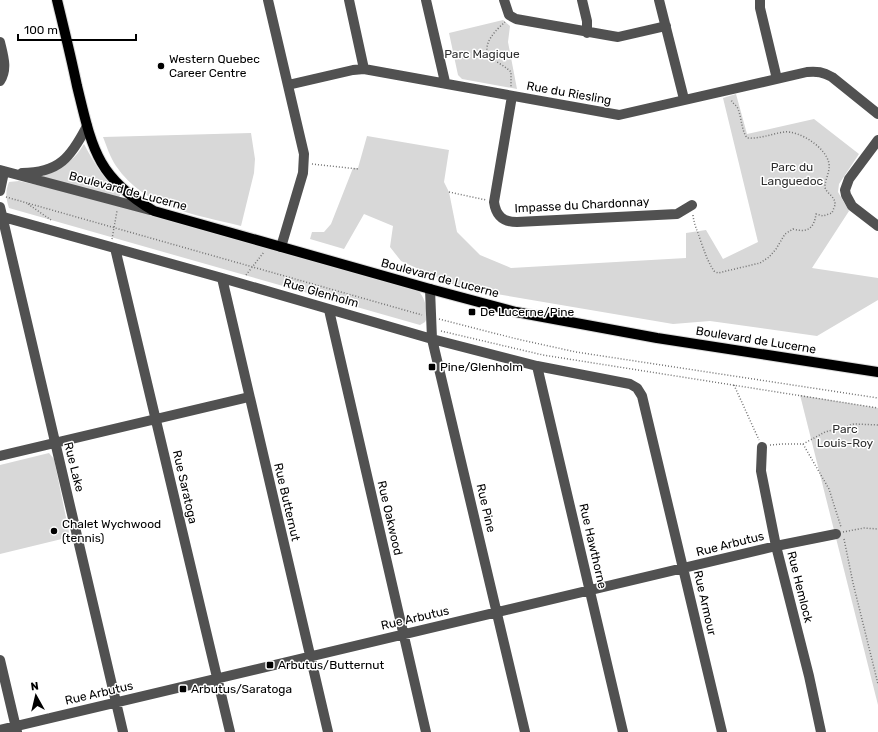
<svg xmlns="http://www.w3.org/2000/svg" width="878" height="732" viewBox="0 0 878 732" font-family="Rubik,sans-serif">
	<rect width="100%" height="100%" fill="#fff"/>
	<path fill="#d8d8d8" d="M 503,20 L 510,26 L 508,42 L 517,89 L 462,79 L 458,75 L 449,33 Z
		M 736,94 L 747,134 L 814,119 L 859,154 L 839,184 L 838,192 L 849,211 L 812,268 L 878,278 L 878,300 L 817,336 L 710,321 L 673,324 L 461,288 L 401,261 L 390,247 L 393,226 L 364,214 L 344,249 L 310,239 L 312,232 L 324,232 L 331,224 L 353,168 L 358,168 L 367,136 L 449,150 L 444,182 L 449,192 L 457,232 L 480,255 L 511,268 L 686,258 L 686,233 L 706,230 L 723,259 L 758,242 L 723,98 Z
		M 251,133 L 255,159 L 254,173 L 241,226 C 194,214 146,209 116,166 C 110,157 107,147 103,137 Z
		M 84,144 C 94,163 104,180 121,194 L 119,197 L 42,178 C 49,168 59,167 69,161 C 76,157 80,150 84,144 Z
		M 19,181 L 145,209 L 418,290 C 426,300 427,308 426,320 L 425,322 L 420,325 L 9,208 C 6,198 5,192 9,182 Z
		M 800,395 L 878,408 L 878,705 Z
		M 49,453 L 54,459 L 70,537 L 0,554 L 0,465 Z"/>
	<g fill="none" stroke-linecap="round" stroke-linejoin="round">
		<g stroke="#dbdbdb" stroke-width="12">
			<path id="major" d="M 57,0 C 64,29 71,57 77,86 C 92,147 96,177 154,211 L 430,289 L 516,312 L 657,338 L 878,372"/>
		</g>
		<path stroke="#737373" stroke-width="1.5" stroke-dasharray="1 2" stroke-linecap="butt" d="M 505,22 C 497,29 480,45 490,57 C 496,62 505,66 511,72 L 511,87
			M 312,164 L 358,169
			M 449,192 L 486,200
			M 6,197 L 422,315
			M 28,204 L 51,220
			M 693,215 C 694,225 698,232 701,242 C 705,253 708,262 714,271 L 718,273 L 760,263 L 769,257 L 776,249 L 785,234 L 793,229 C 807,233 814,229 816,214 L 823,216 L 832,213 C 833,210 835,206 835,204 C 835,195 824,193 825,185 C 826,178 830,171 829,164 C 827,148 799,130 784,132 C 771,134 760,139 747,138 C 741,129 742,119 738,109 C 737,105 732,104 731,99
			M 112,239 L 117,211
			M 246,275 L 264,252
			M 439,319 L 517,339 L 576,352 L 878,398
			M 441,331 L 543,355 L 878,408
			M 734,385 L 759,440
			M 803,444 L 829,489 L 841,527
			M 770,445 L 782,444 L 803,444 L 825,432 L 854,424 L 878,425
			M 843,532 L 864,528 L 878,529
			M 844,539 L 853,583 L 878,684"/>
		<path stroke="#515151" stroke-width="10" d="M 268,0 L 304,154 L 303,173 L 281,247
			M 349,0 L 364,69
			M 426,0 L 445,82
			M 504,0 L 509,15 L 516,19 L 612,36 L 618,37 L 666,26
			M 582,0 L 587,21 L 587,33
			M 659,0 L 684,99
			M 760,0 L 760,8 L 777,79
			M 0,42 C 3,55 8,69 0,81
			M 288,85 L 353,70 L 364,69 L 619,115 L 807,72 C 817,71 823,72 832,77 L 878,114
			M 512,96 L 494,202 C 496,216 503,222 517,222 L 677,214 L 692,205
			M 878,140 L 849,179 L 845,190 L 846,195 L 852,206 L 878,226
			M 0,170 L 150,210
			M 22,173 C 59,173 71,157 87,126
			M 0,191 L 4,172
			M 0,207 L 123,732
			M 0,216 L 222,278 L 432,339 L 537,366 L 630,384 L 637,388 L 642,396 L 722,732
			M 115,248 L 230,732
			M 222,278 L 328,732
			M 430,289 L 432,339 L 525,732
			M 329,310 L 426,732
			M 537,366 L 623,732
			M 762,447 L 761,471 L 776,546 L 809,676 L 821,732
			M 0,456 L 249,397
			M 0,660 L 17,732
			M 0,730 L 776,546 L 836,534"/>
		<use href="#major" stroke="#000" stroke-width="10"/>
	</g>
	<g fill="#000" stroke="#fff" stroke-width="1.5">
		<circle cx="161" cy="66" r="4"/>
		<rect x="468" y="308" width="8" height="8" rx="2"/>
		<rect x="428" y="363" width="8" height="8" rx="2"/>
		<circle cx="54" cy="531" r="4"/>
		<rect x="266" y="661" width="8" height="8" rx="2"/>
		<rect x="179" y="685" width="8" height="8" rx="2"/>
	</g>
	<g text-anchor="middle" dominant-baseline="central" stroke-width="3" stroke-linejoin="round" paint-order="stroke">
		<g font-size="12" fill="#2f2f2f" stroke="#fff">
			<text x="482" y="54">Parc Magique</text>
			<text x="792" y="167">Parc du<tspan x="792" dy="14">Languedoc</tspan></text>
			<text x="845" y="429">Parc<tspan x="845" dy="14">Louis-Roy</tspan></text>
		</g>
		<g font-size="12" fill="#000" stroke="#fff" text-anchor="start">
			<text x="169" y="59">Western Quebec<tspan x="169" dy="14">Career Centre</tspan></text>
			<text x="480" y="312">De Lucerne/Pine</text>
			<text x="440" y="367">Pine/Glenholm</text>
			<text x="62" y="524">Chalet Wychwood<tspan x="62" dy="14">(tennis)</tspan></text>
			<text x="278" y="665">Arbutus/Butternut</text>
			<text x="191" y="689">Arbutus/Saratoga</text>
		</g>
		<g font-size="12" fill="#000" stroke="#fff">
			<text transform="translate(569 93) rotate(10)">Rue du Riesling</text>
			<text transform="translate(128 191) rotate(15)">Boulevard de Lucerne</text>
			<text transform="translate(582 205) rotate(-3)">Impasse du Chardonnay</text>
			<text transform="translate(440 278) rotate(15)">Boulevard de Lucerne</text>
			<text transform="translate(321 293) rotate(16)">Rue Glenholm</text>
			<text transform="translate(756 340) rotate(9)">Boulevard de Lucerne</text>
			<text transform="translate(74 467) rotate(76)">Rue Lake</text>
			<text transform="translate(185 487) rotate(77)">Rue Saratoga</text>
			<text transform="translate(287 502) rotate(77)">Rue Butternut</text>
			<text transform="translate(486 508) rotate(77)">Rue Pine</text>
			<text transform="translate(390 518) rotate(77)">Rue Oakwood</text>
			<text transform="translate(730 544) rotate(-14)">Rue Arbutus</text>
			<text transform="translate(593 546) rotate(77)">Rue Hawthorne</text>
			<text transform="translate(800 587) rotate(76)">Rue Hemlock</text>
			<text transform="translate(705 603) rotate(77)">Rue Armour</text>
			<text transform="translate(415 618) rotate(-13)">Rue Arbutus</text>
			<text transform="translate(99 693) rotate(-13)">Rue Arbutus</text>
		</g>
	</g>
	<g transform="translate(36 696) rotate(352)" stroke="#ffffff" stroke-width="3" paint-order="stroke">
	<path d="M0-3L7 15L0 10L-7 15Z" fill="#000000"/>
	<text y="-6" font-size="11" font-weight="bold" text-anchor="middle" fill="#000000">N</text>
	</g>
	<path d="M18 34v6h118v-6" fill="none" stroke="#000000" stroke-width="2"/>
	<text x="24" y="34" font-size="12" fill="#000000" stroke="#ffffff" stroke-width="3" paint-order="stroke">100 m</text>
</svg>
